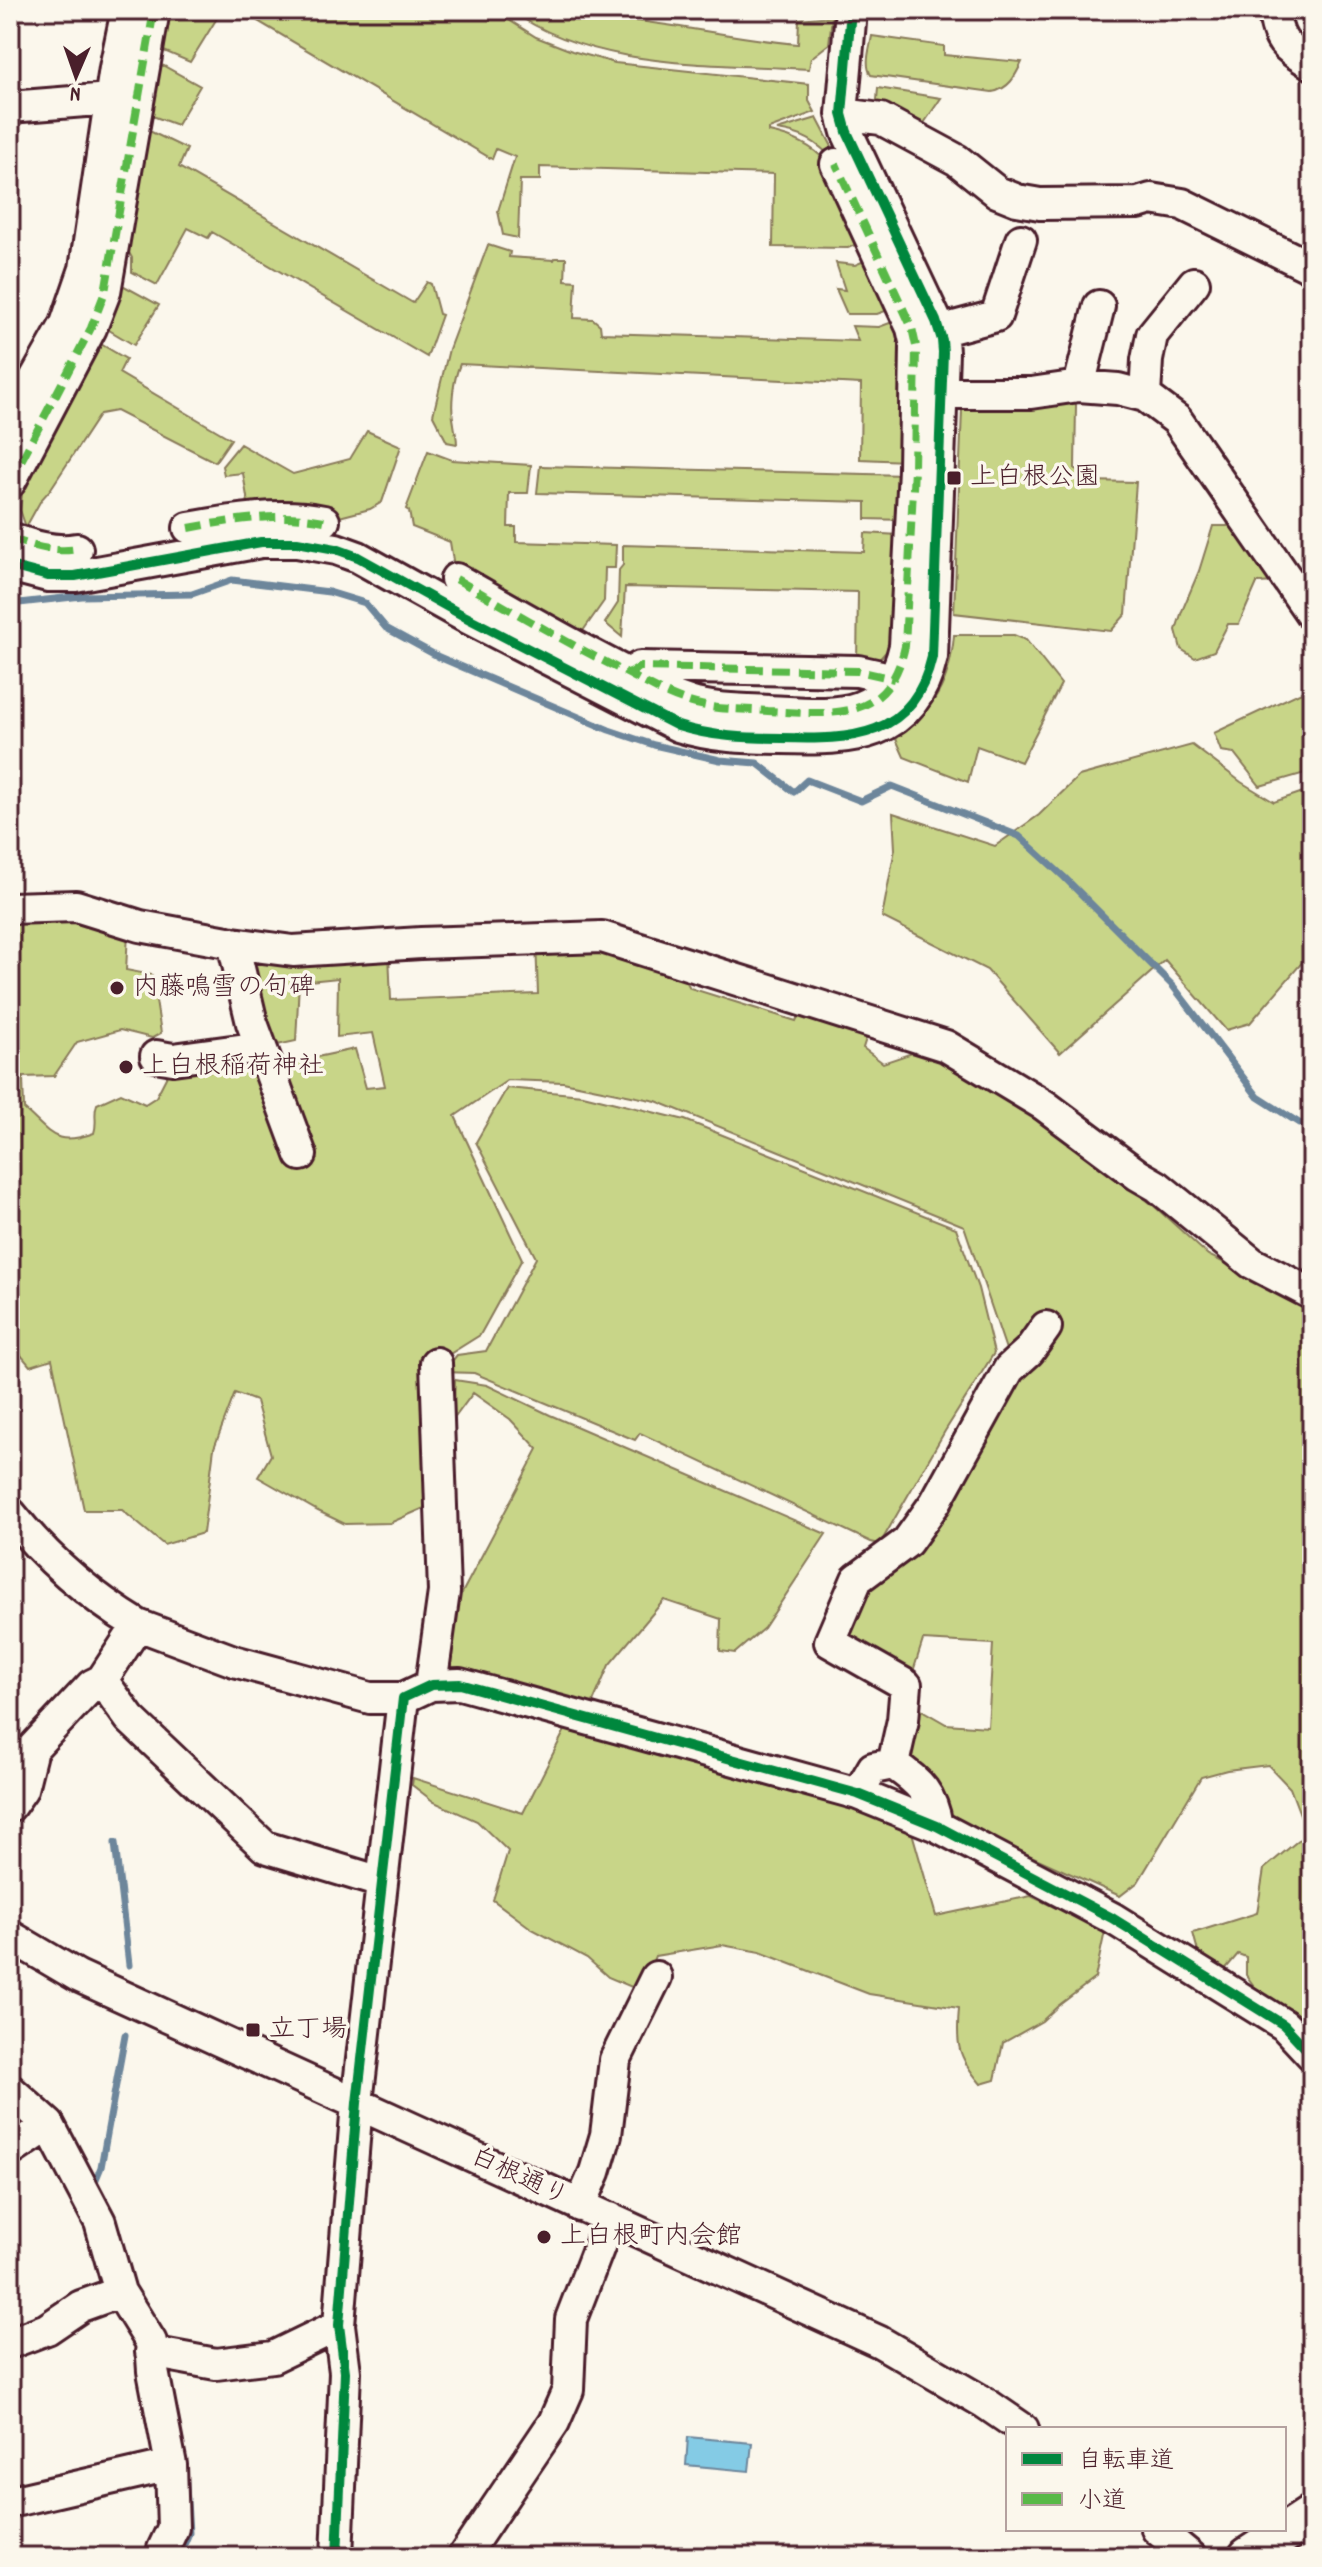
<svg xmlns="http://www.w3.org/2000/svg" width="1322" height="2567" viewBox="0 0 1322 2567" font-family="Dekko,'Klee One',sans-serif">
	<rect width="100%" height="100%" fill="#fbf7ec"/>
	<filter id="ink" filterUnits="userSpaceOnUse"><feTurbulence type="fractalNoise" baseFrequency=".0125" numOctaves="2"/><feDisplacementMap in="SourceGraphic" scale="16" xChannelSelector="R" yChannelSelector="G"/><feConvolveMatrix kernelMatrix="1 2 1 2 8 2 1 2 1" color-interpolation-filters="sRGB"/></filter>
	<g filter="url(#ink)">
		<path fill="#c8d588" stroke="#897a5a" stroke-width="2" d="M 160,10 L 188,10 L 199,15 L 202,10 L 222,10 L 190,62 L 152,46 Z
			M 239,10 L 493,10 L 536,37 L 572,51 L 615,63 L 809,84 L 809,101 L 815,112 L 769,129 L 769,132 C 838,146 838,184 862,242 L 848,248 L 773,247 L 774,174 L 540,167 L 540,180 L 520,180 L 518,238 L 503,235 L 498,211 L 515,157 L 496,149 L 492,159 Z
			M 510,10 L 621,10 L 621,19 C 681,25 738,39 798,44 L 799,19 L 832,16 L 829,44 L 811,58 L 809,69 C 710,63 594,70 510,10 Z
			M 872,36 L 944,46 L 944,55 L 1022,62 C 1015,77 1009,89 992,92 L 871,75 C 864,64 870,48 872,36 Z
			M 149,62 L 164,66 L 200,86 L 177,125 L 139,111 Z
			M 878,88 L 941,98 L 920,129 L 876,112 Z
			M 817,118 L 839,160 L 834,160 C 817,142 802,133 777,130 Z
			M 141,127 L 187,149 L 179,167 L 413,303 L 427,282 L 431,284 L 439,314 L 442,315 L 427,357 L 212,232 L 208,238 L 188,228 L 157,285 L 132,272 L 132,258 L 122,240 Z
			M 488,245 L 510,252 L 509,257 L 554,260 L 555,258 L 566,258 L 565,280 L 576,281 L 574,318 L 593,319 L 600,325 L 601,333 L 858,341 L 852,326 L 879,327 L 898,320 L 905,334 L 906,461 L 860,459 L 861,384 L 460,364 C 453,381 450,406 454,424 C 455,432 457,436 457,444 L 447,442 L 433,415 L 449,349 Z
			M 869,259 L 894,308 L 877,314 L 847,314 L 836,289 L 845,290 L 836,263 L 855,265 Z
			M 115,281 L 159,305 L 134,345 L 99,324 Z
			M 99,343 L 126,359 L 119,373 L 231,439 L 215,462 L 116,411 L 100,414 L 50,490 L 41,500 L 26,527 L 20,510 L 23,486 Z
			M 1073,395 L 1076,405 L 1075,468 L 1088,481 L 1136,482 L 1126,614 L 1111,631 L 954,613 L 962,410 L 974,401 Z
			M 367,431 L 401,446 L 382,502 L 370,509 L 324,521 L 249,509 L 243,473 L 224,475 L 222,466 L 240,444 L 293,474 L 350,459 Z
			M 428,451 L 452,460 L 531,465 L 528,493 L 509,493 L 508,527 L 516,527 L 516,542 L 616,545 L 615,568 L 605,568 L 604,601 L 573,645 L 456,579 L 450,542 L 412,527 L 409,511 L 406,509 Z
			M 540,466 L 906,475 L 904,520 L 866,519 L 866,502 L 537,493 Z
			M 1226,502 L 1276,582 L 1257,583 L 1239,624 L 1228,624 L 1214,651 L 1195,658 L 1181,649 L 1176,630 L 1182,611 L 1199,571 L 1213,526 L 1228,526 Z
			M 865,533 L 899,535 L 891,646 L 877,662 L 857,662 L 858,592 L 625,587 L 622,637 L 605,623 L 618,603 L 619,570 L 623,565 L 623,545 L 864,552 Z
			M 954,635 L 1014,635 L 1026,640 L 1061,684 L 1021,762 L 977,746 L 968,782 L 904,757 L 896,739 C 934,709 950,684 954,635 Z
			M 1312,687 L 1312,771 L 1260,786 L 1234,753 L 1221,751 L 1214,733 Z
			M 1192,745 L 1241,782 L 1274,802 L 1312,789 L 1312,951 L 1250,1023 L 1226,1030 L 1165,960 L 1060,1053 L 987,970 L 882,917 L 895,849 L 893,813 L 995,846 L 1039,815 L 1079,776 Z
			M 76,910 L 128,933 L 126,970 L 152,975 L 161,1033 L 152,1038 L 120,1030 L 77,1042 L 54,1076 L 23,1077 L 24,1109 C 52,1134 55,1147 94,1133 C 98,1122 93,1114 97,1104 L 121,1093 L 145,1104 L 156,1097 L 172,1066 L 254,1053 L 260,1069 L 355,1049 L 366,1088 L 385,1086 L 373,1033 L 337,1037 L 338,978 L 299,982 L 296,1041 L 268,1047 L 249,949 L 389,953 L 391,1000 L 538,994 L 536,942 L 608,944 L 677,965 L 690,988 L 796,1021 L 805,1002 L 870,1026 L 863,1048 L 883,1063 L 933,1046 L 956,1057 L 1153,1205 L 1208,1255 L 1312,1306 L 1312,2028 L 1262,1997 L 1246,1975 L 1246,1957 L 1238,1954 L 1223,1972 L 1200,1959 L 1193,1933 L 1257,1913 L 1264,1869 L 1307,1833 L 1290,1788 L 1268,1765 L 1227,1770 L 1201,1777 L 1138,1882 L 1120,1896 L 947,1818 L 903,1765 L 918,1708 L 946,1724 L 988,1727 L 993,1644 L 923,1640 L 911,1678 L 845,1638 L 864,1586 L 1013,1370 L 964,1226 L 656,1101 L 563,1082 L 508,1080 L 455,1116 L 522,1259 L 480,1335 L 426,1369 L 431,1505 L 390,1523 L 345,1524 L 318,1511 L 258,1477 L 271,1455 L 256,1401 L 235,1393 L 214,1448 L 203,1533 L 164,1545 L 122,1510 L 84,1510 L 52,1359 L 30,1366 L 10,1342 L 10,913 Z
			M 507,1088 L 583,1095 L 685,1120 L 956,1228 L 978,1288 L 994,1353 L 945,1431 L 880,1544 L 871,1542 L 640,1433 L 635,1440 L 474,1373 L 443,1372 L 457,1355 L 486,1351 L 536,1258 L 476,1142 Z
			M 455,1380 L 487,1385 L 550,1415 L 826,1534 L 764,1628 L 735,1653 L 720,1651 L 721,1619 L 664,1600 L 609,1665 L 591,1707 L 440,1665 L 449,1602 L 462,1593 L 538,1449 L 510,1419 L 473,1393 L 453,1420 Z
			M 567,1726 L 888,1819 L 911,1829 L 936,1916 L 1031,1896 L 1105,1931 L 1095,1978 L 1058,2006 L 1042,2021 L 1003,2043 L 995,2080 L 981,2084 C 957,2056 956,2044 959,2008 L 869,1994 L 760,1952 L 722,1945 L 655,1956 L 641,1991 L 608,1977 L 587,1958 L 532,1929 L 493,1900 L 508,1851 L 477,1821 L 434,1802 L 412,1785 L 413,1778 L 523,1813 Z"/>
		<path fill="#84cbe5" stroke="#6d869b" stroke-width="2" d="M 688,2437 L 752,2443 L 749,2471 L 686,2465 Z"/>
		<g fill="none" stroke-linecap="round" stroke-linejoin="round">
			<path stroke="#6d869b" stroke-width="7" d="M 10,604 L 82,596 L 192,594 L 232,580 L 329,592 L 365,603 L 386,628 L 439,657 L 609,730 L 654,745 L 720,760 L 757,763 L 794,792 L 807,780 L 861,801 L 892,786 L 1019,836 L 1064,877 L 1173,986 L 1258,1097 L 1299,1123 L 1312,1128
				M 115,1843 L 129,1965
				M 92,2189 L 101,2167 L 125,2035
				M 179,2557 L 189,2533 L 185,2470"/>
			<g stroke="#4a1f2b" stroke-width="36">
				<path id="minor" d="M 1274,10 C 1277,43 1286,47 1312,64
					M 10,107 L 110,99
					M 842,114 L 881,119 L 957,160 L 997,192 L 1017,200 L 1040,204 L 1138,203 L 1151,199 L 1182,204 L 1312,268
					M 939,331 L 996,316 L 1021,240
					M 1079,386 L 1099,306
					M 941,393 L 1031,393 L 1079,386 L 1118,389 L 1145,396 L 1177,420 L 1312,615
					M 1145,396 L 1147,360 L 1152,335 L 1194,283
					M 10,423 L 66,324 L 85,269 L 115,68 L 127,10
					M 10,482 L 91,328 L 105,292 L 154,10
					M 189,528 C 232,520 281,512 324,521
					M 10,538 C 32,546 54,553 77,549
					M 10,566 L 48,576 L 75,576 L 261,542 L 297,542 L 336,549 L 358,557 L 464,616 L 678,726 C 713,737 746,738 782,738 C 851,740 913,739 932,657 L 943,352 L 942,340 L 936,321 L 847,132 L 842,114 L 851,10
					M 456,579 C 509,609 562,640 617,668 C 641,680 664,695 689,702 C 714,710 742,709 768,711 C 831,714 888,724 905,646 L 914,469 L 916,346 L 912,328 L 836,164
					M 629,674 L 640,667 L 858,671 L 894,679
					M 10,908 L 76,906 L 140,926 L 233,943 L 293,951 L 421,943 L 602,937 L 946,1046 L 1044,1105 L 1138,1175 L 1157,1186 L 1252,1263 L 1312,1294
					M 233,943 L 252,1023 L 301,1155
					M 156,1056 L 173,1059 L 261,1047
					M 10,1513 C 45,1557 90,1596 138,1625
					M 431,1685 L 444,1592 L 436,1363
					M 893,1764 C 920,1782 932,1794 937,1826
					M 858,1794 L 873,1768 L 893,1764 L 903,1720 L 906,1685 L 830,1642 L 857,1579 L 907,1542 L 935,1503 L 1009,1369 L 1029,1351 L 1046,1327
					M 10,1806 L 22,1789 L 32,1749 L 92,1685 L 102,1680
					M 381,1882 L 265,1847 L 130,1719 L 102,1680 L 138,1625 L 234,1661 L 370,1698 L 403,1698
					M 10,1936 L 78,1976 L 880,2342 L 985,2403 L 1023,2429
					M 10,2090 L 49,2125 L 100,2222 L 120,2292 L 151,2342 L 153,2371 L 171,2465 L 173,2528 L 163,2549 L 163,2557
					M 10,2151 L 49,2125
					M 580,2206 L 595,2172 L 606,2135 L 615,2060 L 656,1977
					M 10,2343 L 47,2329 L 81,2306 L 120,2292
					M 151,2352 L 216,2364 L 273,2357 L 339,2325
					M 10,2502 L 171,2465
					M 1157,2529 L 1191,2557
					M 337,2557 L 345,2372 L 339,2325 L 357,2103 L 403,1698 L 431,1685 L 460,1684 L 858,1794 L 937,1826 L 1112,1918 L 1284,2025 L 1312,2055
					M 463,2557 L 554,2422 L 568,2390 L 571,2319 L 610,2218"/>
			</g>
			<g stroke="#4a1f2b" stroke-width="44">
				<path id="major" d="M 1248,2557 L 1312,2515"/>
			</g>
			<use href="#minor" stroke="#fbf7ec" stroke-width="30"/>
			<use href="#major" stroke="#fbf7ec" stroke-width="38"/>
			<path stroke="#58b947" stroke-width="8" stroke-dasharray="16 8" stroke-linecap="butt" d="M 10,482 L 91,328 L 105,292 L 154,10
				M 189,528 C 232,520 281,512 324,521
				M 10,538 C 32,546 54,553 77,549
				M 456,579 C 509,609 562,640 617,668 C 641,680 664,695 689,702 C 714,710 742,709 768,711 C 831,714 888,724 905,646 L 914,469 L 916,346 L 912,328 L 836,164
				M 629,674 L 640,667 L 858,671 L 894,679"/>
			<g stroke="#fbf7ec" stroke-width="15">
				<path id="cycleway" d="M 10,566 L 48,576 L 75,576 L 261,542 L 297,542 L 336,549 L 358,557 L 464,616 L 678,726 C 713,737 746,738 782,738 C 851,740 913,739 932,657 L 943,352 L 942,340 L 936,321 L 847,132 L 842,114 L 851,10
					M 337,2557 L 345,2372 L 339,2325 L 357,2103 L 403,1698 L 431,1685 L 460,1684 L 858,1794 L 937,1826 L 1112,1918 L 1284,2025 L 1312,2055"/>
			</g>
			<use href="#cycleway" stroke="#00873e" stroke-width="10"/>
		</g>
	</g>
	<g fill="#4a1f2b" stroke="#fbf7ec" stroke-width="3">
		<rect x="946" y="470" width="16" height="16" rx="4"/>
		<circle cx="117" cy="988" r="8"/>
		<circle cx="126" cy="1067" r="8"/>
		<rect x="245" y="2022" width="16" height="16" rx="4"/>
		<circle cx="544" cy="2237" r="8"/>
	</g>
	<g text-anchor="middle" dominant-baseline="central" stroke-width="7" stroke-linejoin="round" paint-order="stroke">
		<g font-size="26" fill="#4a1f2b" stroke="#fbf7ec" text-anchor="start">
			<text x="970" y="478">上白根公園</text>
			<text x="133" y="988">内藤鳴雪の句碑</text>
			<text x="142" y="1067">上白根稲荷神社</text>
			<text x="269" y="2030">立丁場</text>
			<text x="560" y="2237">上白根町内会館</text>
		</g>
		<g font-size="26" fill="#4a1f2b" stroke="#fbf7ec">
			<text transform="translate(519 2178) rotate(25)">白根通り</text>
		</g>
	</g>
	<rect width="1322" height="2567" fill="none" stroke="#fbf7ec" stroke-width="40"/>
	<rect x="20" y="20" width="1282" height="2527" fill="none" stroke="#4a1f2b" stroke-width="3" filter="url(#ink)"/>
	<rect x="1006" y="2427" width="280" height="104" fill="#fbf7ec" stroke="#b4a19f" stroke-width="2"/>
	<rect x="1022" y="2453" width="40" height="12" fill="#00873e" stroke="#b4a19f" stroke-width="2"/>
	<text x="1078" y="2467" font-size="24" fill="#4a1f2b">自転車道</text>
	<rect x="1022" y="2493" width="40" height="12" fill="#58b947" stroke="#b4a19f" stroke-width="2"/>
	<text x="1078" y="2507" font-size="24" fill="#4a1f2b">小道</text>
	<g transform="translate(76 76) rotate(182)" stroke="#fbf7ec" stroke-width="6" paint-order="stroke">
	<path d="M0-6L14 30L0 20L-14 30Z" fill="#4a1f2b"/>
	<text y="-12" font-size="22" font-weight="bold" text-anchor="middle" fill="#4a1f2b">N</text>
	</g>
</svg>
